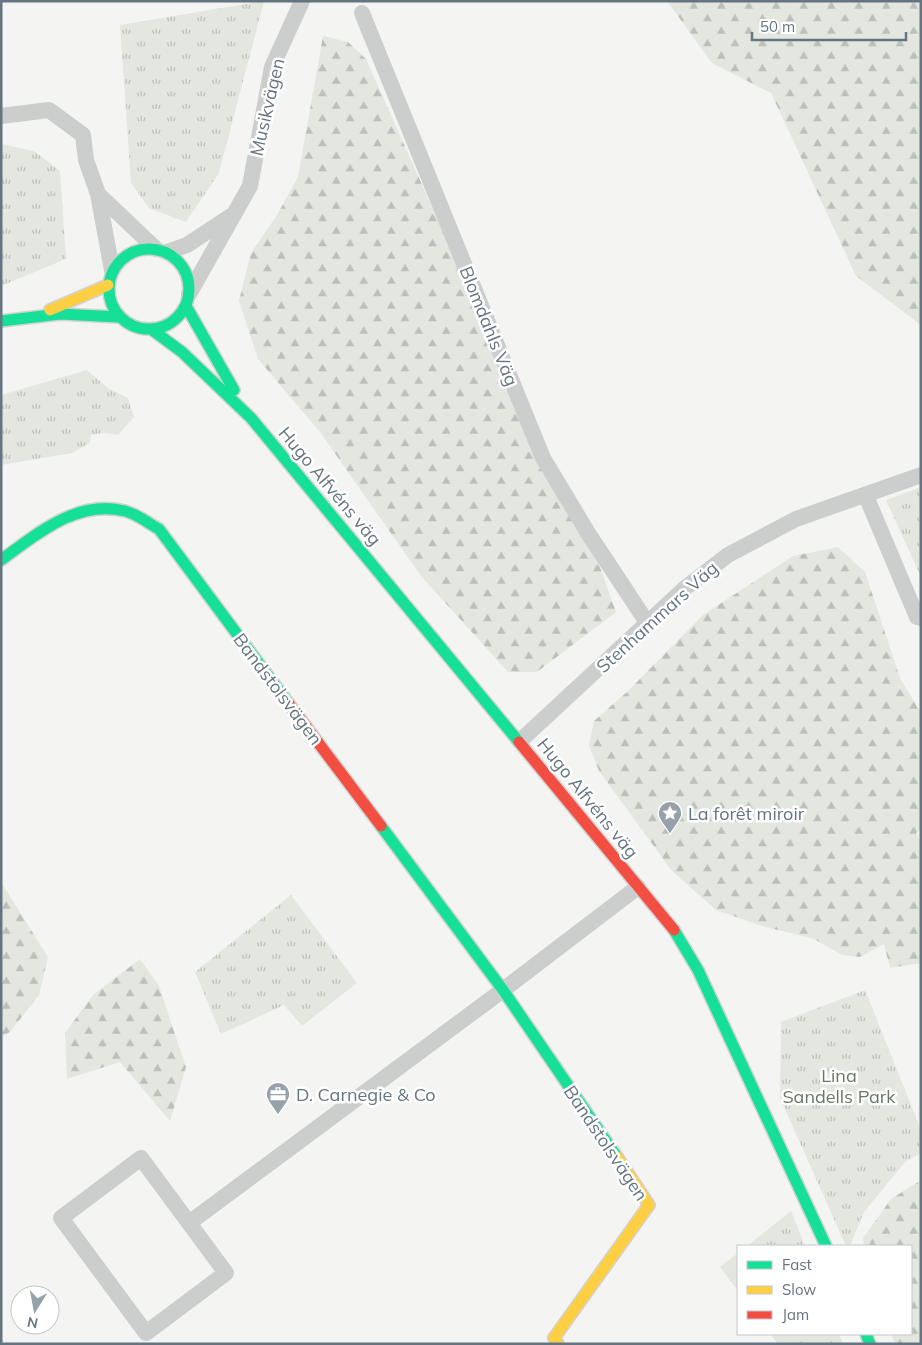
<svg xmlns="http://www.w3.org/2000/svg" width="922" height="1345" viewBox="0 0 922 1345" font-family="Mulish,sans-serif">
	<defs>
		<pattern id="grass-tufts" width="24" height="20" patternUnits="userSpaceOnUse" patternTransform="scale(1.25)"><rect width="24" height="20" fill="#e4e7e0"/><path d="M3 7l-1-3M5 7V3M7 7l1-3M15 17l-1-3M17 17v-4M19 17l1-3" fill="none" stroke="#bcc0bb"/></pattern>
		<pattern id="forest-firs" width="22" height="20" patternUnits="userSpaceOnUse" patternTransform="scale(1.25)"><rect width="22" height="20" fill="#e4e7e0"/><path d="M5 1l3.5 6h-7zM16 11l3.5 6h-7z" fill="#bcc0bb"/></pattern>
	</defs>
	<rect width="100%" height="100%" fill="#f4f4f2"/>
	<path fill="url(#grass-tufts)" d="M 264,1 L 219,173 L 186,222 L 149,208 L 131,183 L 120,25 Z
		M 1,144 L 34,151 L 60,171 L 66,259 L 1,286 Z
		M 87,370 L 108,388 L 128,398 L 134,417 L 118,435 L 104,433 L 91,435 L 90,443 L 72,453 L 1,465 L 1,395 Z
		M 921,487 L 921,577 L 886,500 Z
		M 291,895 L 357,983 L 302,1026 L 284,1005 L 221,1034 L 195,972 Z
		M 865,990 L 921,1130 L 921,1153 L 905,1162 L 864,1212 L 850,1246 L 846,1246 L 780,1098 L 781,1022 Z
		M 791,1211 L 805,1246 L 747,1246 Z
		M 738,1253 L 738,1291 L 720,1267 Z
		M 770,1334 L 839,1334 L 843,1344 L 778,1344 Z"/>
	<path fill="url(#forest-firs)" d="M 667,1 L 921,1 L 921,325 L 856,276 L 771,93 L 712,63 Z
		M 323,36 L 348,42 L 366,59 L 531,429 L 588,533 L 616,612 L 537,672 L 508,672 L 421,576 L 320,432 L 258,359 L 239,301 L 251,253 L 277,215 L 298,177 Z
		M 838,547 L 865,572 L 900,678 L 921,713 L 921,830 L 916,833 L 921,843 L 921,963 L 890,968 L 884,944 L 860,957 L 842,955 L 814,939 L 762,926 L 716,910 L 672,871 L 599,771 L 589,745 L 594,721 L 627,692 L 703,615 L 793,556 Z
		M 1,882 L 48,957 L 39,995 L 10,1032 L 1,1037 Z
		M 140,959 L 159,986 L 186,1067 L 170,1121 L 120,1062 L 67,1079 L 65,1033 L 93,995 Z
		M 921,1180 L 921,1344 L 895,1344 L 891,1334 L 911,1334 L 911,1246 L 864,1246 L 863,1238 L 891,1199 Z"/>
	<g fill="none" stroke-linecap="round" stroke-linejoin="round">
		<g stroke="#d1d2d1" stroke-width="14">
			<path id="fast" d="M109 289a40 40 0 1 1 80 0a40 40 0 1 1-80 0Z
				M 186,306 L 234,390
				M 1,321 L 60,314 L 119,317
				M 151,329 L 182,352 L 251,418 L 519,742
				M 1,560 C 37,534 77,499 125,511 C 137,514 148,523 159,529 L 289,704
				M 381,826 L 503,990 L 617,1157
				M 674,930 L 698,970 L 826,1246
				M 866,1334 L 870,1344"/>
		</g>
		<g stroke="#d1d2d1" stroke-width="14">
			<path id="slow" d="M 50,310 L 108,285
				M 558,1344 L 554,1338 L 649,1205 L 617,1157"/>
		</g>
		<g stroke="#d1d2d1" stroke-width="14">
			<path id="jam" d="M 289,704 L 381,826
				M 519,742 L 674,930"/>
		</g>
		<path stroke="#cccdcd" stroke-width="16" d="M 362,13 L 543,458 L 588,533 L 648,624
			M 1,116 L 49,110 L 83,135 L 86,160 L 98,194 L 112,270
			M 98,194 L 156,249
			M 167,252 L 187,245 L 231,216
			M 189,294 L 250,186 L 272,67 L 302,1
			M 866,496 L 917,617 L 921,618
			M 520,741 L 685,588 L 728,555 L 796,519 L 921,475
			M 189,1223 L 141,1158 L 61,1218 L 146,1333 L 226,1273 L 189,1223 L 503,990 L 638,887"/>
		<use href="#fast" stroke="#16e098" stroke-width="11"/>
		<use href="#slow" stroke="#ffcf43" stroke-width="11"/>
		<use href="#jam" stroke="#f24e42" stroke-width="11"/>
	</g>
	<defs>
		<g id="sight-pin" transform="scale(1.25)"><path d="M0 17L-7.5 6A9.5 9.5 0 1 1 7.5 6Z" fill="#97a1a9" stroke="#fff"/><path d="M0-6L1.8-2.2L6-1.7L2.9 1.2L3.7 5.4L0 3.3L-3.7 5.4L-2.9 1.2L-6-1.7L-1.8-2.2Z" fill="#fff"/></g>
		<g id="office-pin" transform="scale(1.25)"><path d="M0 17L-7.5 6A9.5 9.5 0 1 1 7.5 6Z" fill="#97a1a9" stroke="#fff"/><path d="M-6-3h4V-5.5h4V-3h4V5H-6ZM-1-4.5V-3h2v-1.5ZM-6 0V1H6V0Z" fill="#fff"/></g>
	</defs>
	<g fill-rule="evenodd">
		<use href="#sight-pin" x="670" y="813"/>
		<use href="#office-pin" x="278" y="1094"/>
	</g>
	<g text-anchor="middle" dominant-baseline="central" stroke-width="5" stroke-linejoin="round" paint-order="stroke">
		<g font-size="18" fill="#657481" stroke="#fff">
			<text transform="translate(267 107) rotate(-77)">Musikvägen</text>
			<text transform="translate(489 326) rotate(68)">Blomdahls Väg</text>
			<text transform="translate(330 486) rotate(50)">Hugo Alfvéns väg</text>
			<text transform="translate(657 617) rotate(-42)">Stenhammars Väg</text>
			<text transform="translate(278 689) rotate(53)">Bandstolsvägen</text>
			<text transform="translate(588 798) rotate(51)">Hugo Alfvéns väg</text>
			<text transform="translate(606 1143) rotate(56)">Bandstolsvägen</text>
		</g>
		<g font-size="18" fill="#657481" stroke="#fff" text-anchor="start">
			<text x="688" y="813">La forêt miroir</text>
			<text x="296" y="1094">D. Carnegie &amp; Co</text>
		</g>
		<g font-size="18" fill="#677963" stroke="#fff">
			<text x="839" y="1075">Lina<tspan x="839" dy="21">Sandells Park</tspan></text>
		</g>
	</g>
	<rect width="922" height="1345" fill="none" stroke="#657481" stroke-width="5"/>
	<rect x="737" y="1245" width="175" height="90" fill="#ffffff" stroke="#c1c7cd"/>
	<rect x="747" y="1261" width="25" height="8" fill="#16e098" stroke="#c1c7cd"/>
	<text x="782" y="1270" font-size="15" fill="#657481">Fast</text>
	<rect x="747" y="1286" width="25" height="8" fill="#ffcf43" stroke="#c1c7cd"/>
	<text x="782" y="1295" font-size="15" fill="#657481">Slow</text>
	<rect x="747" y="1311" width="25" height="8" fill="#f24e42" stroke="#c1c7cd"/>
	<text x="782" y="1320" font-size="15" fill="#657481">Jam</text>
	<g transform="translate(35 1310) rotate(191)"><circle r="24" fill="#ffffff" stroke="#c1c7cd"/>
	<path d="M0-4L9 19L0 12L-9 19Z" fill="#97a1a9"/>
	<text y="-8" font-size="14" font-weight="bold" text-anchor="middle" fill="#657481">N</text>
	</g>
	<path d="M752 32v8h154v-8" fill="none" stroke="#657481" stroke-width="2.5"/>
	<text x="760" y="32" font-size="15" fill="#657481" stroke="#ffffff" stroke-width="4" paint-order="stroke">50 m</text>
</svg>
